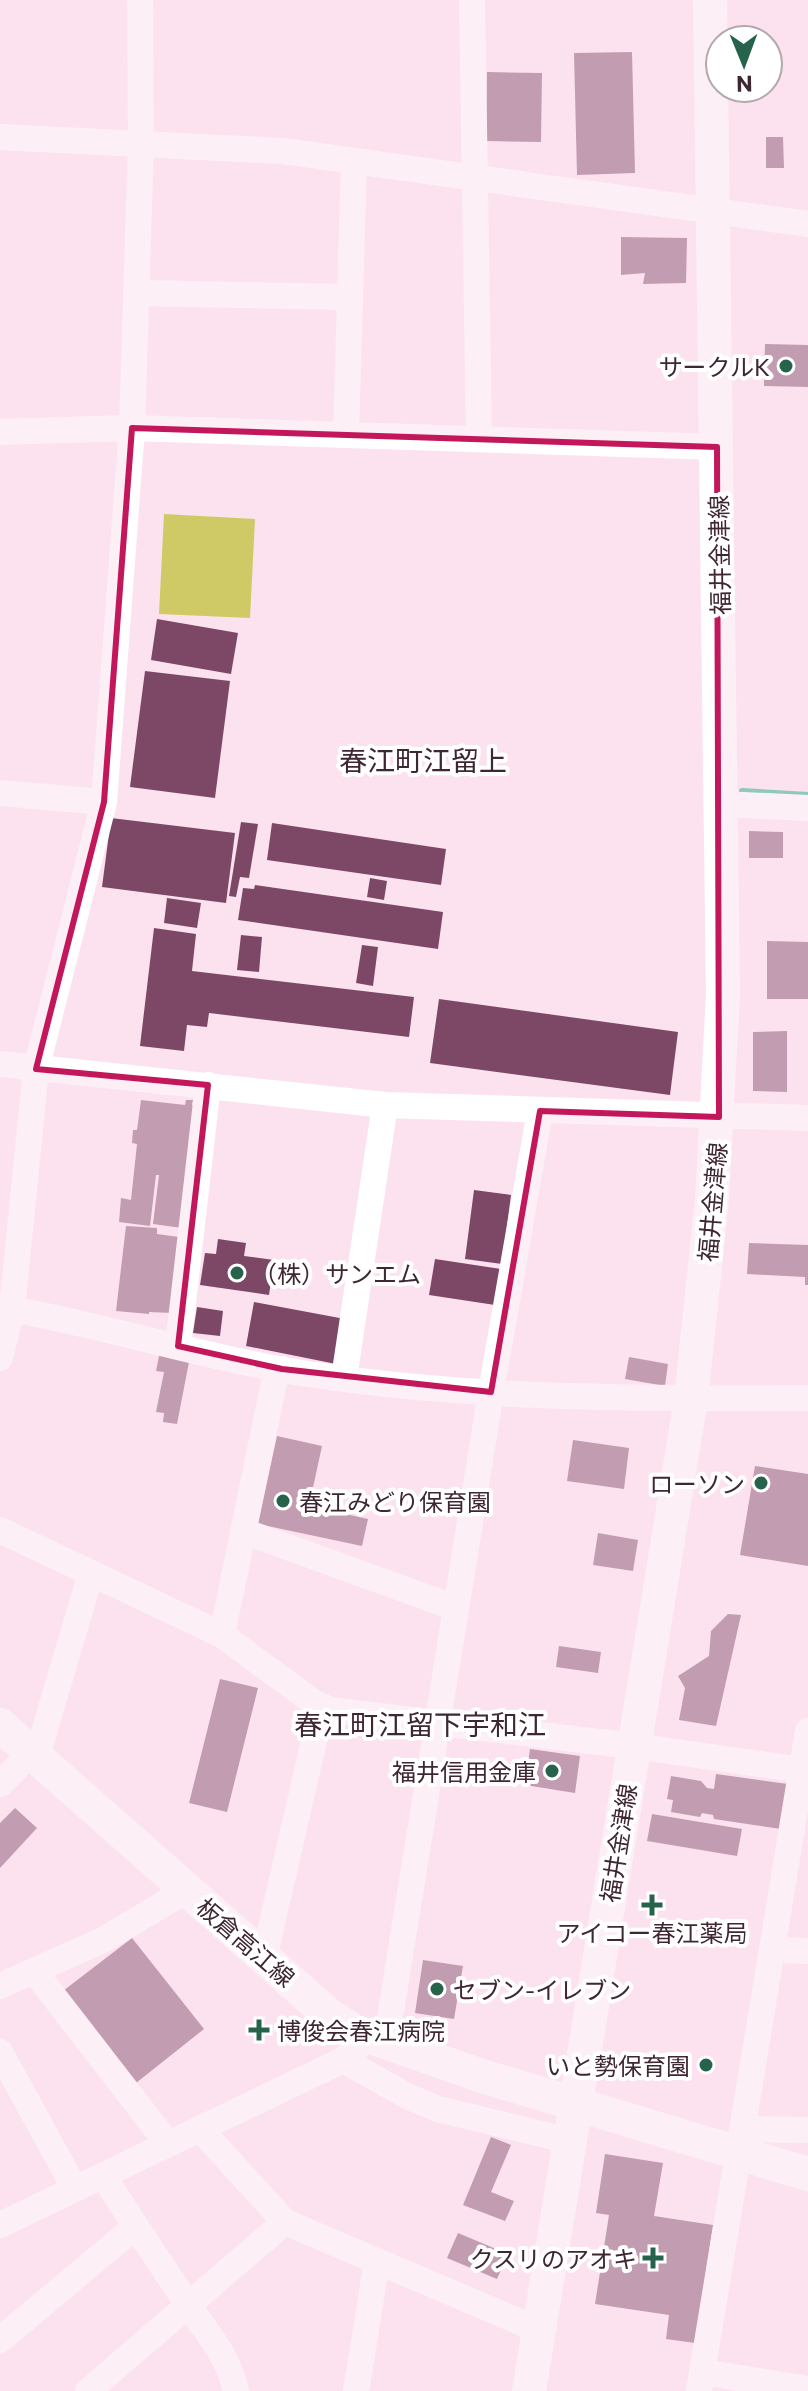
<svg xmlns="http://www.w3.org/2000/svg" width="808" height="2391" viewBox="0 0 808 2391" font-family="Commissioner,'Noto Sans JP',sans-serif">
	<rect width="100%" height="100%" fill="#fce2ef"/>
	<path fill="#cfca66" d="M 164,514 L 255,519 L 250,618 L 159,614 Z"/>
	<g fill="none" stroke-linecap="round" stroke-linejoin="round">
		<path stroke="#09ab7f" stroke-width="6" d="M 742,791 L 808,795"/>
	</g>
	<path fill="#7d4866" d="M 632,52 L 635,173 L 577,175 L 574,53 Z
		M 487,72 L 542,73 L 541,142 L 486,141 Z
		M 766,137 L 783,137 L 784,168 L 766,168 Z
		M 621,237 L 687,238 L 686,283 L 643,284 L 645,273 L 621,275 Z
		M 765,344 L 808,345 L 808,387 L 764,386 Z
		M 157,619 L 238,633 L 231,674 L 151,660 Z
		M 145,671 L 230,681 L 215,798 L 130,787 Z
		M 111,818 L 235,833 L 226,903 L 102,887 Z
		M 241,822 L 258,824 L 249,878 L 240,877 L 236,897 L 229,896 Z
		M 272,823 L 446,849 L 441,885 L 267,860 Z
		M 749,831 L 783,832 L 783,858 L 749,858 Z
		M 370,878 L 387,881 L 384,900 L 367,897 Z
		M 255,885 L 443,912 L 438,949 L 238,920 L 243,888 L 254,889 Z
		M 167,898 L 201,903 L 197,928 L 164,923 Z
		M 154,928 L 196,934 L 192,971 L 414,997 L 409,1037 L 209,1013 L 207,1027 L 187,1025 L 184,1051 L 140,1046 Z
		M 241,935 L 262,937 L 259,972 L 237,970 Z
		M 767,941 L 808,942 L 808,999 L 767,999 Z
		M 362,945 L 378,947 L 373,986 L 356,983 Z
		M 439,999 L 678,1032 L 670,1095 L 430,1063 Z
		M 787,1031 L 787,1092 L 753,1091 L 753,1032 Z
		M 141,1100 L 185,1105 L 186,1100 L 193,1100 L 192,1105 L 196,1107 L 182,1228 L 153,1224 L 159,1175 L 156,1175 L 150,1226 L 119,1222 L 121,1198 L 131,1200 L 137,1144 L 132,1143 L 133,1130 L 137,1130 Z
		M 474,1190 L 511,1195 L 502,1264 L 465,1259 Z
		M 126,1226 L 157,1228 L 157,1234 L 179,1237 L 172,1313 L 149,1312 L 149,1314 L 116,1311 Z
		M 218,1239 L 246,1243 L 244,1256 L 274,1260 L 269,1295 L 200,1285 L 205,1253 L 216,1254 Z
		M 749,1243 L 808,1245 L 808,1285 L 805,1285 L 805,1277 L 747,1274 Z
		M 435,1259 L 501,1269 L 495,1305 L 429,1295 Z
		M 254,1302 L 345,1319 L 336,1364 L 246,1346 Z
		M 197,1307 L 223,1311 L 220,1336 L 193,1333 Z
		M 160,1351 L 190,1357 L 177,1424 L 163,1422 L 164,1413 L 156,1412 L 164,1372 L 156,1371 Z
		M 629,1357 L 668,1364 L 665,1386 L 625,1379 Z
		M 277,1436 L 322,1446 L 309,1506 L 368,1519 L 362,1546 L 258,1524 Z
		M 573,1440 L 629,1448 L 624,1489 L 567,1481 Z
		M 755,1466 L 808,1474 L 808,1566 L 740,1555 Z
		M 598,1533 L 638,1540 L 633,1571 L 593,1565 Z
		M 728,1614 L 741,1615 L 716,1726 L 679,1720 L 685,1688 L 678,1676 L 709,1656 L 711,1631 Z
		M 559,1646 L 601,1652 L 598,1673 L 556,1667 Z
		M 220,1679 L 258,1688 L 227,1812 L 189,1803 Z
		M 530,1749 L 580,1756 L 575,1793 L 525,1785 Z
		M 716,1774 L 788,1784 L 781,1829 L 714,1819 L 713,1815 L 702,1813 L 700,1817 L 671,1812 L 673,1800 L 667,1799 L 671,1776 L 701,1781 L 707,1788 L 714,1789 Z
		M 15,1808 L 37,1828 L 0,1868 L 0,1823 Z
		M 652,1814 L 742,1829 L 737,1856 L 647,1841 Z
		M 132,1938 L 204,2029 L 136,2083 L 63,1991 Z
		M 423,1960 L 463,1966 L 454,2019 L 415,2013 Z
		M 491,2137 L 511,2145 L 491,2192 L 514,2201 L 505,2221 L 463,2205 Z
		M 605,2154 L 663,2163 L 654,2216 L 713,2225 L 695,2343 L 666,2339 L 669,2315 L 595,2304 L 609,2215 L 596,2213 Z
		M 458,2233 L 508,2254 L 497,2279 L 447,2258 Z"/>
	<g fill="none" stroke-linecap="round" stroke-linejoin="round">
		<path stroke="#fff" stroke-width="26" d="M 472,0 L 479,439
			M 0,137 L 283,151 L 808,224
			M 137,293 L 350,297
			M 0,432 L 132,428 L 717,447
			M 346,435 L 354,161
			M 0,793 L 104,802
			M 722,804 L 808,808
			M 0,1064 L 385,1105 L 808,1118
			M 0,1307 C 95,1323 188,1353 283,1370 C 456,1399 633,1399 808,1398
			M 178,1346 L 208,1085
			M 0,1358 L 12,1309 L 36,1069 L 104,802 L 132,428 L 141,143 L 140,0
			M 344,1378 L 385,1105
			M 0,1530 L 222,1635 L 313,1702 L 329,1710 L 634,1746 L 808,1771
			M 243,1531 L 456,1608
			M 222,1635 L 274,1382 L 282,1369
			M 37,1756 L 91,1573
			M 0,1784 L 32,1752
			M 772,1950 L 808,1951
			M 264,1958 L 322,1706
			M 35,1972 L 168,2144
			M 0,1986 L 103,1940 L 187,1890
			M 386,2042 L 491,1392 L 540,1111
			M 0,2052 L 75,2189
			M 343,2060 L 407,2096 L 438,2109 L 570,2141
			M 200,2129 L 285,2222 L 539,2330
			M 742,2129 L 808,2130
			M 103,2176 C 130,2217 157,2259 185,2300 C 206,2333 227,2352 236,2391
			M 0,2225 L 343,2060 L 370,2036
			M 0,2340 L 136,2226
			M 702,2372 L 808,2389
			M 88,2391 L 285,2222
			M 356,2391 L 377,2261
			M 699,2391 L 808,1731"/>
		<path stroke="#fff" stroke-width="34" d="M 0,1725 L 329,2015 L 354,2031 L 482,2076 L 808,2174
			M 529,2391 L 691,1399 L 712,1199 L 723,994 L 710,0"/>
	</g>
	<path d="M0 0H808V2391H0ZM 132,428 L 717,447 L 719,1117 L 540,1111 L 491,1392 L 282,1369 L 178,1346 L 208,1085 L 36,1069 L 104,802 Z" fill="#fce2ef" fill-opacity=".55" fill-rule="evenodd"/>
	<path fill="none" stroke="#c2185b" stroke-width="6" stroke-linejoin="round" d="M 132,428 L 717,447 L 719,1117 L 540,1111 L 491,1392 L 282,1369 L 178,1346 L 208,1085 L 36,1069 L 104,802 Z"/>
	<g fill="#27624d" stroke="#fff" stroke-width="3">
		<circle cx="786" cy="366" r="8"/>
		<circle cx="237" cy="1273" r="8"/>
		<circle cx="761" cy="1483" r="8"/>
		<circle cx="283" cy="1501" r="8"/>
		<circle cx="552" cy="1771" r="8"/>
		<path d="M648 1893h8v8h8v8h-8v8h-8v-8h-8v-8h8z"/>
		<circle cx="437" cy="1989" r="8"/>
		<path d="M255 2018h8v8h8v8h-8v8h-8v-8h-8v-8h8z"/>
		<circle cx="706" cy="2065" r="8"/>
		<path d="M649 2246h8v8h8v8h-8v8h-8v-8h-8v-8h8z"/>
	</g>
	<g text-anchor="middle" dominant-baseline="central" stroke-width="8" stroke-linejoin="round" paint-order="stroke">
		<g font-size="24" fill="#3e2633" stroke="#fff" text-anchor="end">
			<text x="770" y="366">サークルK</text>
			<text x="253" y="1273" text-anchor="start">（株）サンエム</text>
			<text x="745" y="1483">ローソン</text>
			<text x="299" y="1501" text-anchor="start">春江みどり保育園</text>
			<text x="536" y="1771">福井信用金庫</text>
			<text x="652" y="1932" text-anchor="middle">アイコー春江薬局</text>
			<text x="453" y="1989" text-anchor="start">セブン-イレブン</text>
			<text x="277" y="2030" text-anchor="start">博俊会春江病院</text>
			<text x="690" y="2065">いと勢保育園</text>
			<text x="637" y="2258">クスリのアオキ</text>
		</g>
		<g font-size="24" fill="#3e2633" stroke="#fff">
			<text transform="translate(719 555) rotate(-91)">福井金津線</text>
			<text transform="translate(712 1202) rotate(-85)">福井金津線</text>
			<text transform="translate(618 1843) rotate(-81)">福井金津線</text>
			<text transform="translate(246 1942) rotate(41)">板倉高江線</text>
		</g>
		<g font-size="28" fill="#3e2633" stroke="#fff">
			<text x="423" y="760">春江町江留上</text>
			<text x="420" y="1724">春江町江留下宇和江</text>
		</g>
	</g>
	<g transform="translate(744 64) rotate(179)"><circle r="38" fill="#ffffff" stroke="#b2a8ad" stroke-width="2"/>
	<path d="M0-6L14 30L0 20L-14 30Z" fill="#27624d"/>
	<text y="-12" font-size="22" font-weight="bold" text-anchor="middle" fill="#3e2633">N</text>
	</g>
</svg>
